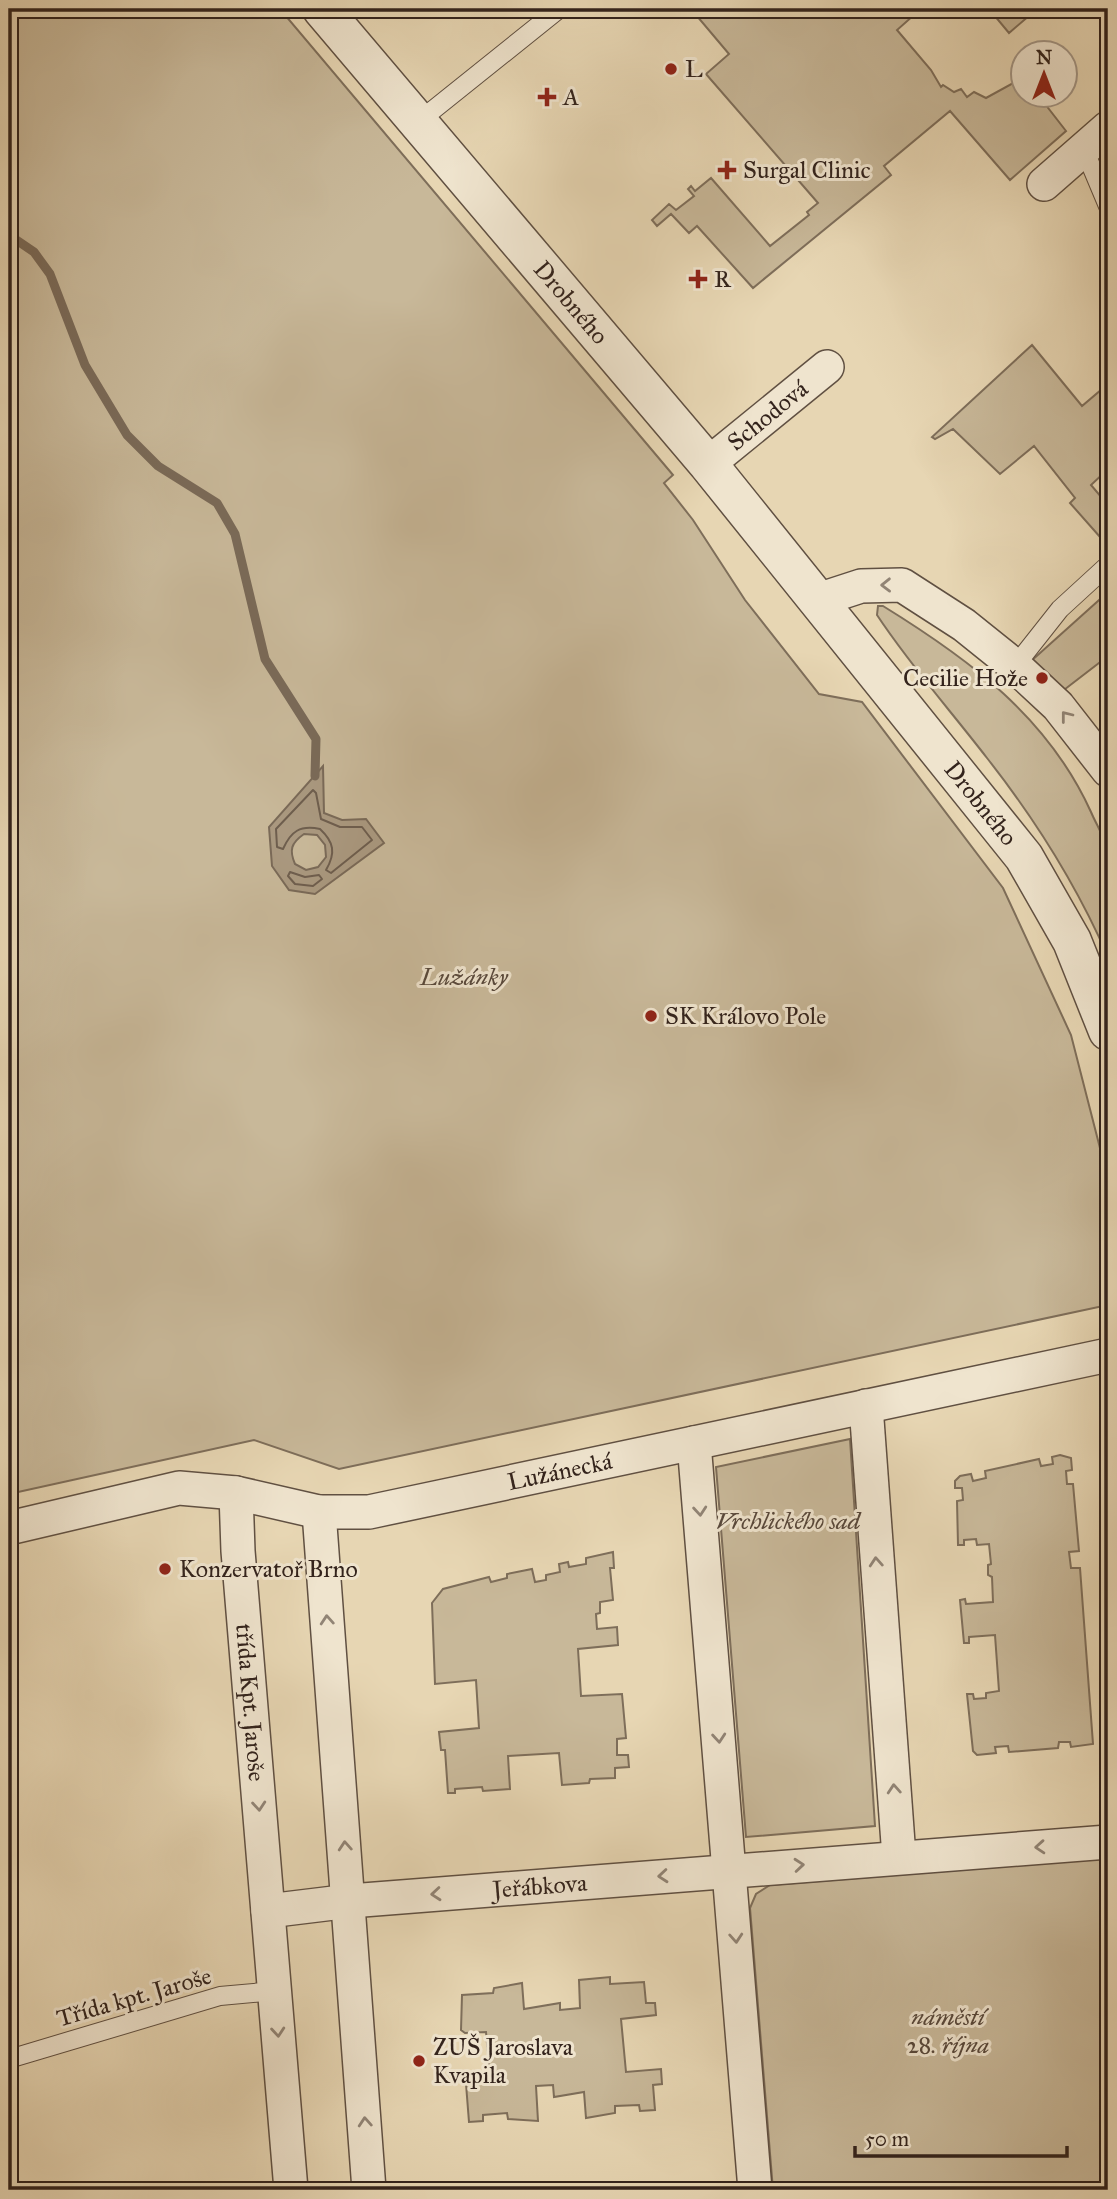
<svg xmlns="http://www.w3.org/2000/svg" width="1117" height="2199" viewBox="0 0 1117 2199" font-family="'IM FELL Great Primer',serif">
	<rect width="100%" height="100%" fill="#e7d6b3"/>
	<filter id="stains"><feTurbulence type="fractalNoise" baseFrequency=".00286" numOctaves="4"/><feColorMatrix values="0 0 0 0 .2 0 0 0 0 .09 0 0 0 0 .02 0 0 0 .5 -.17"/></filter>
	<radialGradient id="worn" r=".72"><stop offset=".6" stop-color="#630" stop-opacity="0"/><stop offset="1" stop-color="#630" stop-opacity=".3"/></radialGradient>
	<path fill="#c8b899" stroke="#7e6e5a" stroke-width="2" d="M 9,9 L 280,9 L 673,475 L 664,483 L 693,520 L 745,600 L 819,694 L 862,702 L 1003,888 L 1071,1035 L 1101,1152 L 1108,1228 L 1108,1305 L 339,1469 L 254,1440 L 9,1494 Z
		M 691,9 L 908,9 L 914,15 L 897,30 L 931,70 L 941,87 L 943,85 L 954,92 L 961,89 L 967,97 L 974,92 L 986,98 L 1015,82 L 1022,82 L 1023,94 L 1038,95 L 1066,131 L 1010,180 L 950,111 L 884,166 L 891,175 L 753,288 L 697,226 L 689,233 L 671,214 L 657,226 L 652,220 L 669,204 L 676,210 L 694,196 L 688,189 L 691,186 L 695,191 L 711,178 L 770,246 L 809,215 L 807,212 L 818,203 L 706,74 L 729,54 Z
		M 989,9 L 1037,9 L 1009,33 Z
		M 1032,345 L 1082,406 L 1108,384 L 1108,469 L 1091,485 L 1108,505 L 1108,546 L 1070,503 L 1075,498 L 1034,446 L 1000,474 L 953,429 L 935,439 L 932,437 Z
		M 1108,592 L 1108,656 L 1060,693 L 1030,662 Z
		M 878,606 L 883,606 C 969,659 1048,717 1091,812 C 1096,824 1105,838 1108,851 C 1114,878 1108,928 1108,957 C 1077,886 1035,819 987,758 C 950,710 910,665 877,615 Z
		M 850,1439 L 875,1826 L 746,1837 L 716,1467 Z
		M 1060,1455 L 1071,1458 L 1072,1470 L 1066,1471 L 1067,1484 L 1073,1484 L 1079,1551 L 1069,1552 L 1071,1568 L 1080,1568 L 1093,1744 L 1071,1747 L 1070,1742 L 1059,1742 L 1058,1748 L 1009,1752 L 1008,1746 L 995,1747 L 996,1753 L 977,1755 L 973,1751 L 967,1694 L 973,1694 L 974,1699 L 986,1698 L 986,1693 L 999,1691 L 995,1635 L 969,1637 L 969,1643 L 964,1643 L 960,1600 L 965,1599 L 966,1604 L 993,1602 L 992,1577 L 988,1575 L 988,1565 L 991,1564 L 989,1544 L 977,1545 L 976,1539 L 964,1540 L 964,1545 L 958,1545 L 957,1501 L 963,1500 L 962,1488 L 955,1488 L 955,1481 L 960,1476 L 971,1474 L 973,1481 L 986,1478 L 985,1471 L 1039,1459 L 1041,1466 L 1053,1464 L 1052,1457 Z
		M 613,1552 L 614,1568 L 610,1568 L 613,1600 L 600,1602 L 600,1613 L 596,1614 L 597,1629 L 617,1627 L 618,1645 L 578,1649 L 581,1696 L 622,1694 L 626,1738 L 617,1739 L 617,1755 L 628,1755 L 629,1767 L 615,1768 L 615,1778 L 590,1779 L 589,1783 L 562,1785 L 559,1753 L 508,1756 L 510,1789 L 483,1791 L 482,1787 L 455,1789 L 455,1793 L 448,1793 L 445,1750 L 441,1750 L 439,1732 L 479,1728 L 476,1680 L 435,1684 L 432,1603 L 443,1589 L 489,1577 L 491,1582 L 507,1578 L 507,1574 L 532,1569 L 535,1582 L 546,1580 L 546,1575 L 560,1572 L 559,1564 L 568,1562 L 569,1567 L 586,1564 L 586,1558 Z
		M 1108,1858 L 1108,2190 L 773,2190 L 750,1908 L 756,1894 L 770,1885 Z
		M 610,1977 L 610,1984 L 644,1982 L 646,2003 L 655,2003 L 656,2015 L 621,2019 L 626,2072 L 661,2069 L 662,2084 L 653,2085 L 655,2110 L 640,2111 L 639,2105 L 615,2106 L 615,2113 L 586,2118 L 584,2092 L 554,2097 L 553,2085 L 536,2086 L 538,2121 L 508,2119 L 507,2113 L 483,2115 L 483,2121 L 469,2122 L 466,2084 L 470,2080 L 490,2078 L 486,2032 L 465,2033 L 461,2030 L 462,1995 L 493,1993 L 494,1988 L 522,1983 L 524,2009 L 560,2003 L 560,2010 L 580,2008 L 579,1980 Z"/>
	<path fill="#aa9980" stroke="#7a6a58" stroke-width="2" fill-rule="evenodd" d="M 323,766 L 324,813 L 342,820 L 366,819 L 384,843 L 315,894 L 289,890 L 272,866 L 269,827 ZM 304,834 L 317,835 L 325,845 L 326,857 L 318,867 L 306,870 L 295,864 C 289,850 291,843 304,834 Z"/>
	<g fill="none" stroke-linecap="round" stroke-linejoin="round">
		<path stroke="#6e5e4e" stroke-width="2" d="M 313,790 L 316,793 L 321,819 L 340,827 L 362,827 L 372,840 L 331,873 L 326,870 C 336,853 334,842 320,829 C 300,825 291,831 283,849 L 277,847 L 276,829 Z
			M 290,872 L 305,877 L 319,875 L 322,879 L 313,886 L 295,884 L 288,876 Z"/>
		<path stroke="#7a6a58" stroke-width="9" d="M 9,235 L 34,252 L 50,274 L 85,365 L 127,435 L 158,466 L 217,503 L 235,534 L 265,659 L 316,739 L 315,776"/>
		<g stroke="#605042" stroke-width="20">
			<path id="service" d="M 418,122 L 559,9
				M 1084,149 L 1108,206
				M 1015,666 L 1060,609 L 1108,565
				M 9,2059 L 220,1996 L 275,1991"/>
		</g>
		<g stroke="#605042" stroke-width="36">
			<g id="minor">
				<path d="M 1044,184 L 1108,128"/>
				<path id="s1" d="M 708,464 L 827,367"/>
				<path d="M 818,600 L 861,586 L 902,585 L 964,625 L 1015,666 L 1058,706 L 1108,770"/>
				<path d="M 866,1406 L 899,1857"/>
				<path d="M 694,1443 L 755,2190"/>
				<path id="s2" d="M 236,1493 L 238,1551 L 291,2190"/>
				<path d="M 319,1512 L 369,2190"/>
				<path id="s3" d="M 9,1528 L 179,1488 L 236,1493 L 319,1512 L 369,1512 L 1108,1355"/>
				<path id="s4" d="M 268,1911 L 350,1901 L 1108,1842"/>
			</g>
		</g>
		<g stroke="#605042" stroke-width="41">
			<g id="tertiary">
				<path id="s5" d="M 322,9 L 708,464 L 1024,857 L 1072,941 L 1108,1031"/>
			</g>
		</g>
		<use href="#service" stroke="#efe4ce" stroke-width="18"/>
		<use href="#minor" stroke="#efe4ce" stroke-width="33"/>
		<use href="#tertiary" stroke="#efe4ce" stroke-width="38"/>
	</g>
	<defs><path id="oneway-chevron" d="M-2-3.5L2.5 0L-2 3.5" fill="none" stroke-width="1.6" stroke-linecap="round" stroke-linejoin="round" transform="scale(1.75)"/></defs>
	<g stroke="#918475">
		<use href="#oneway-chevron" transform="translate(886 585) rotate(179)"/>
		<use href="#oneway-chevron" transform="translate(1066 716) rotate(-128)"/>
		<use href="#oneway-chevron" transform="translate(700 1511) rotate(85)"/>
		<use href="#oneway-chevron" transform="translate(876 1562) rotate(-94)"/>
		<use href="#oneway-chevron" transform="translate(327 1620) rotate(-94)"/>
		<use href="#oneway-chevron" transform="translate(719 1738) rotate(85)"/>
		<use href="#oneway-chevron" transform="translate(894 1789) rotate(-94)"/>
		<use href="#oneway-chevron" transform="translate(259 1806) rotate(85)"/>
		<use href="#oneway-chevron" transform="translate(345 1846) rotate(-94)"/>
		<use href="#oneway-chevron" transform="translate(1040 1847) rotate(176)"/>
		<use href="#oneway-chevron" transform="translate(799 1865) rotate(-5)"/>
		<use href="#oneway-chevron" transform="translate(663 1876) rotate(175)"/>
		<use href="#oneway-chevron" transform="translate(436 1894) rotate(175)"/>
		<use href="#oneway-chevron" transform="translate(736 1938) rotate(86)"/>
		<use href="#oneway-chevron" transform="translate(278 2032) rotate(85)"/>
		<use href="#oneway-chevron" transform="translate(365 2122) rotate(-94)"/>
	</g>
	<g fill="#8f2418" stroke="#efe4ce" stroke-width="2.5">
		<circle cx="671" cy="69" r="7"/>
		<path d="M543.5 86.5h7v7h7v7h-7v7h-7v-7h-7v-7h7z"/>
		<path d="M723.5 159.5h7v7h7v7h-7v7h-7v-7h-7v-7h7z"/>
		<path d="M694.5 268.5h7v7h7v7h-7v7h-7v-7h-7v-7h7z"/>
		<circle cx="1042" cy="678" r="7"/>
		<circle cx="651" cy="1016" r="7"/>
		<circle cx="165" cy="1569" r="7"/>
		<circle cx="419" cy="2061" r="7"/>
	</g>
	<g text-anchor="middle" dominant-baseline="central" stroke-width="6" stroke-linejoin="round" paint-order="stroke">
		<g font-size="24" fill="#33231c" stroke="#efe4ce" text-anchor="start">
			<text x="685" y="69">L</text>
			<text x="563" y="97">A</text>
			<text x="743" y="170">Surgal Clinic</text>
			<text x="714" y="279">R</text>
			<text x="1028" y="678" text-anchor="end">Cecilie Hože</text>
			<text x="665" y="1016">SK Královo Pole</text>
			<text x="179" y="1569">Konzervatoř Brno</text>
			<text x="433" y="2047">ZUŠ Jaroslava<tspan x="433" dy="28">Kvapila</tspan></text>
		</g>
		<g font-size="24" fill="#33231c" stroke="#efe4ce">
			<text stroke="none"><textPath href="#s5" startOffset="385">Drobného</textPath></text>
			<text stroke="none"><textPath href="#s1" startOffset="77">Schodová</textPath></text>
			<text stroke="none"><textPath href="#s5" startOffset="1032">Drobného</textPath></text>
			<text stroke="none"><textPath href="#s3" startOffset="562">Lužánecká</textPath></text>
			<text stroke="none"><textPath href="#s2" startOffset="210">třída Kpt. Jaroše</textPath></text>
			<text stroke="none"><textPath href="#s4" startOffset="273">Jeřábkova</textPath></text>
			<text transform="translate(134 1997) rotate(-16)">Třída kpt. Jaroše</text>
		</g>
		<g font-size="24" font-style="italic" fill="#58483b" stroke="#efe4ce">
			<text x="464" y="977">Lužánky</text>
			<text x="788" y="1521">Vrchlického sad</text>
			<text x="948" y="2017">náměstí<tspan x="948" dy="28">28. října</tspan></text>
		</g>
	</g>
	<rect width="1117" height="2199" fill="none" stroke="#e7d6b3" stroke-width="35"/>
	<rect x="10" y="10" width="1096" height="2178" fill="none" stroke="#33231c" stroke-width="3.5"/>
	<rect x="18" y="18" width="1082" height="2164" fill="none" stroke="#33231c" stroke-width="2"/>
	<g transform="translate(1044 74)"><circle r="33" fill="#efe4ce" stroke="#a49787" stroke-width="2"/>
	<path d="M0-5L12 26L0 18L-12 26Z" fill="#8f2418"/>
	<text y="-10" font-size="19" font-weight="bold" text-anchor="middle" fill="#33231c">N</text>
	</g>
	<path d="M855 2146v10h212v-10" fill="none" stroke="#33231c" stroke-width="3.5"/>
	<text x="865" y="2146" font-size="21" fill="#33231c" stroke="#efe4ce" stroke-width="5" paint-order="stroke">50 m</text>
	<rect width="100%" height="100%" filter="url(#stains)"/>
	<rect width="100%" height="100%" fill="url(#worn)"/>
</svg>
